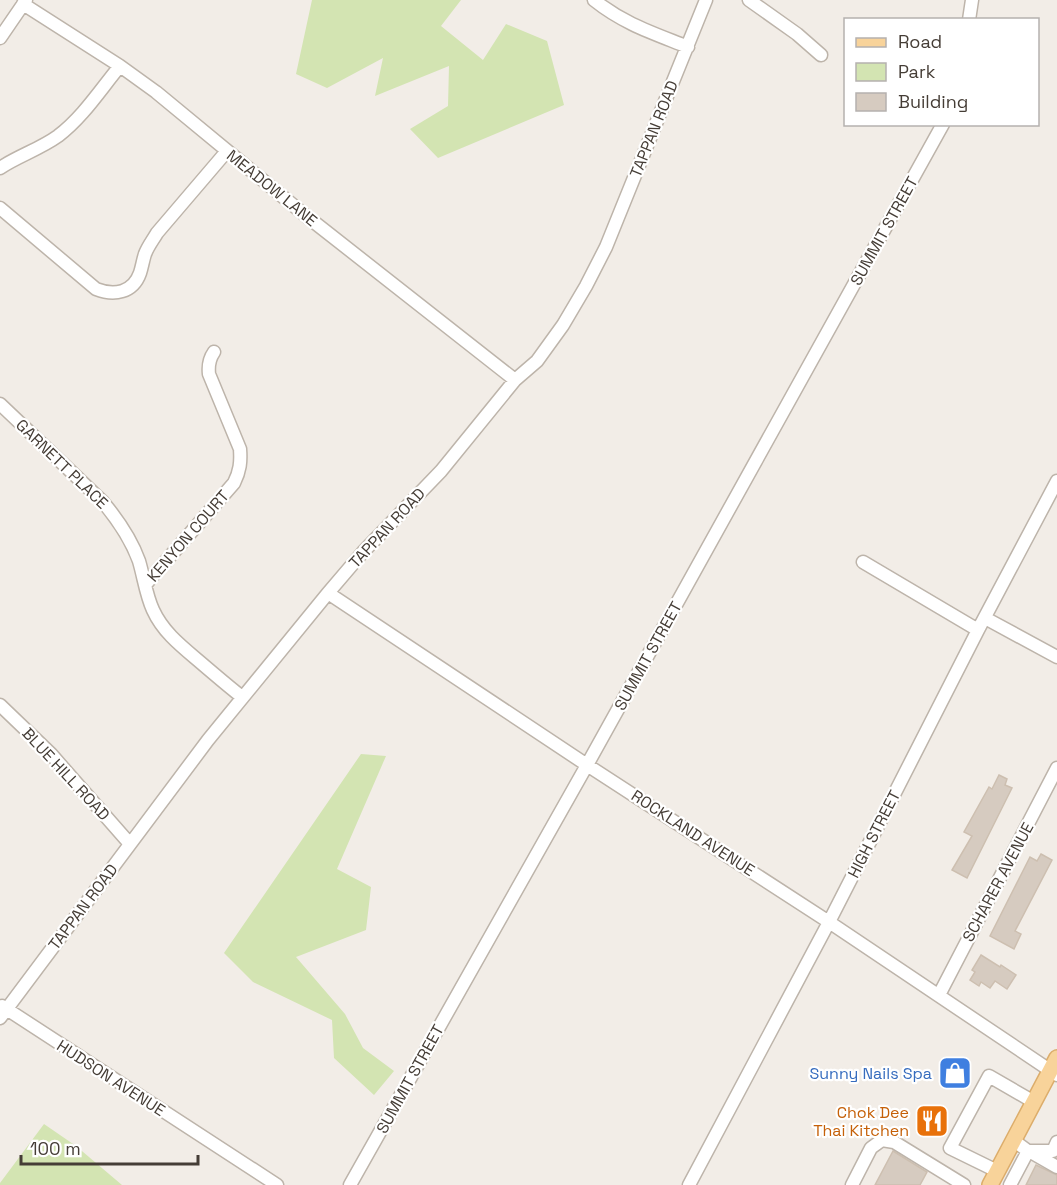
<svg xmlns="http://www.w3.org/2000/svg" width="1057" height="1185" viewBox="0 0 1057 1185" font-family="'Space Grotesk',sans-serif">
	<rect width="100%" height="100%" fill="#f2ede7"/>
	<path fill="#d3e4b2" d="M 312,0 L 461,0 L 441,26 L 483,60 L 506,24 L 547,41 L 564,105 L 438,158 L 410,129 L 448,106 L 449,66 L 375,96 L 383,58 L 327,88 L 296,74 Z
		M 361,754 L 386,756 L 337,869 L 371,887 L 366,930 L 296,957 L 345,1014 L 363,1048 L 394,1071 L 374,1095 L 334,1058 L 332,1020 L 253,982 L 224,953 Z
		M 44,1124 L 76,1146 L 122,1185 L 0,1185 L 0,1183 Z"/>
	<path fill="#d6cbc0" stroke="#cdbfb0" stroke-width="1.5" d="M 999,775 L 1007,779 L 1005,785 L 1012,788 L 967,878 L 952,870 L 972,836 L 964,832 L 989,787 L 992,789 Z
		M 1041,854 L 1052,860 L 1015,931 L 1021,934 L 1014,949 L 990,936 L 1030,857 L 1037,861 Z
		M 981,955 L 1000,967 L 1001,965 L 1016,975 L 1007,989 L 995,981 L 990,988 L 981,982 L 979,986 L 970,980 L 975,972 L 972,970 Z
		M 893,1151 L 927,1172 L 920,1185 L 875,1185 Z
		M 1036,1165 L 1057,1175 L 1057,1185 L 1026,1185 Z"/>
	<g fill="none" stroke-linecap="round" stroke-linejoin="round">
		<g stroke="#bdb4aa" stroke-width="15">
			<path id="minor" d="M 594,0 C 624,24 653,33 688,47
				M 749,0 L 797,34 L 821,55
				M 23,4 L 120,66 L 156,92 L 305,215 L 515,380
				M 969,20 L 972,0
				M 0,38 L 26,0
				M 0,168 C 18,156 40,149 58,136 C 83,117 100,90 120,66
				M 0,208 L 96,289 C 114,296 133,293 140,273 C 142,267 143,260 145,254 C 148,246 153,240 157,233 L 227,151
				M 0,404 L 103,502 C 118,520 131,539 139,561 C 144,578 146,595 153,610 C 163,632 181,646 200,662 C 214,674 228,686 242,697
				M 863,562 L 978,630
				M 145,585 L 234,483 C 240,471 241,462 240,449 L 209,374 C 208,365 209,359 214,352
				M 328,593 L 587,765 L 829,922 L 1057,1075
				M 985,618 L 1057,657
				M 0,705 L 51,754 L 130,844
				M 939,995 L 1057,768
				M 2,1006 L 277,1185
				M 0,1018 L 208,740 L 328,593 L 363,552 L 441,471 L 515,380 L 537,361 L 563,325 L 586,286 L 606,247 L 706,0
				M 1028,1151 L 1053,1151 L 1057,1142
				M 1029,1151 L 1057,1167
				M 997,1171 L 950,1148 L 989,1076 L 1034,1102
				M 350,1185 L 587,765 L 943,124
				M 689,1185 L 829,922 L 978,630 L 1057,481
				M 852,1185 L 871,1148 L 882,1140 L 894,1142 L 964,1185
				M 1010,1185 L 1028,1151 L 1013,1140"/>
		</g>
		<g stroke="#dcad6b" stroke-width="18">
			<path id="major" d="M 990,1185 L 1057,1058"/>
		</g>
		<use href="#minor" stroke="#fff" stroke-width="12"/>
		<use href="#major" stroke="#f8d39a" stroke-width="15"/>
	</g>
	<defs>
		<g id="shop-square" transform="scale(1.725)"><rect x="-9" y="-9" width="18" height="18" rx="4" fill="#3f7fe0" stroke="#fff"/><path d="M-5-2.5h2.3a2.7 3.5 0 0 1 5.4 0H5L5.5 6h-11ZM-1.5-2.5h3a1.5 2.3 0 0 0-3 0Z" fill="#fff"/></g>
		<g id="restaurant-square" transform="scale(1.725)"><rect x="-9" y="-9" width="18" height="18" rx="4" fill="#e8710a" stroke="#fff"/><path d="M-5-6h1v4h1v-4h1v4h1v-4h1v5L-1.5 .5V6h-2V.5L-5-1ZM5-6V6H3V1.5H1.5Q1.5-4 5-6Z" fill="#fff"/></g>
	</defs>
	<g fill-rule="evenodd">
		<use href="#shop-square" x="955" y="1073"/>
		<use href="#restaurant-square" x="932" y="1121"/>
	</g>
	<g text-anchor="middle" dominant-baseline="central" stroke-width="4.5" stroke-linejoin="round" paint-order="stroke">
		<g font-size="16" fill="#453d36" stroke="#fff">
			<text transform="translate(654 129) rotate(-68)">TAPPAN ROAD</text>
			<text transform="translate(272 188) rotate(39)">MEADOW LANE</text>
			<text transform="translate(884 231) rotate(-61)">SUMMIT STREET</text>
			<text transform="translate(62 464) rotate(44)">GARNETT PLACE</text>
			<text transform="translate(387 528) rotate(-47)">TAPPAN ROAD</text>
			<text transform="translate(188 536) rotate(-49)">KENYON COURT</text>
			<text transform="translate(648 656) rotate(-61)">SUMMIT STREET</text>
			<text transform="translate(66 774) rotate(47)">BLUE HILL ROAD</text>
			<text transform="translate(693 833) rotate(33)">ROCKLAND AVENUE</text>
			<text transform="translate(874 834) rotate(-63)">HIGH STREET</text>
			<text transform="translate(998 882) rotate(-62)">SCHARER AVENUE</text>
			<text transform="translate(83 907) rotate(-53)">TAPPAN ROAD</text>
			<text transform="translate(111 1078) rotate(33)">HUDSON AVENUE</text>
			<text transform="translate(410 1079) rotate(-61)">SUMMIT STREET</text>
		</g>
		<g font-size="16" fill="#366cbe" stroke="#fff" text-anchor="end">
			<text x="932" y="1073">Sunny Nails Spa</text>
		</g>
		<g font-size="16" fill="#c56008" stroke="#fff" text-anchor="end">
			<text x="909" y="1112">Chok Dee<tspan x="909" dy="18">Thai Kitchen</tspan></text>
		</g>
	</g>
	<rect x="844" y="18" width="195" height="108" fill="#ffffff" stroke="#b5b1af" stroke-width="1.5"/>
	<rect x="856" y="38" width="30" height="9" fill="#f8d39a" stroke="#b5b1af" stroke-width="1.5"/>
	<text x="898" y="48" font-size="18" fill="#453d36">Road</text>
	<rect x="856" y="63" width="30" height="18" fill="#d3e4b2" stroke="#b5b1af" stroke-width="1.5"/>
	<text x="898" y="78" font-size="18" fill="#453d36">Park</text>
	<rect x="856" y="93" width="30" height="18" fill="#d6cbc0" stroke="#b5b1af" stroke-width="1.5"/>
	<text x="898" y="108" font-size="18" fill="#453d36">Building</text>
	<path d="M21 1155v9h177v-9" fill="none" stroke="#453d36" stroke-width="3"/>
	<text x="30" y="1155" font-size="18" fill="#453d36" stroke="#ffffff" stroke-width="4.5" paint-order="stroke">100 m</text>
</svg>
